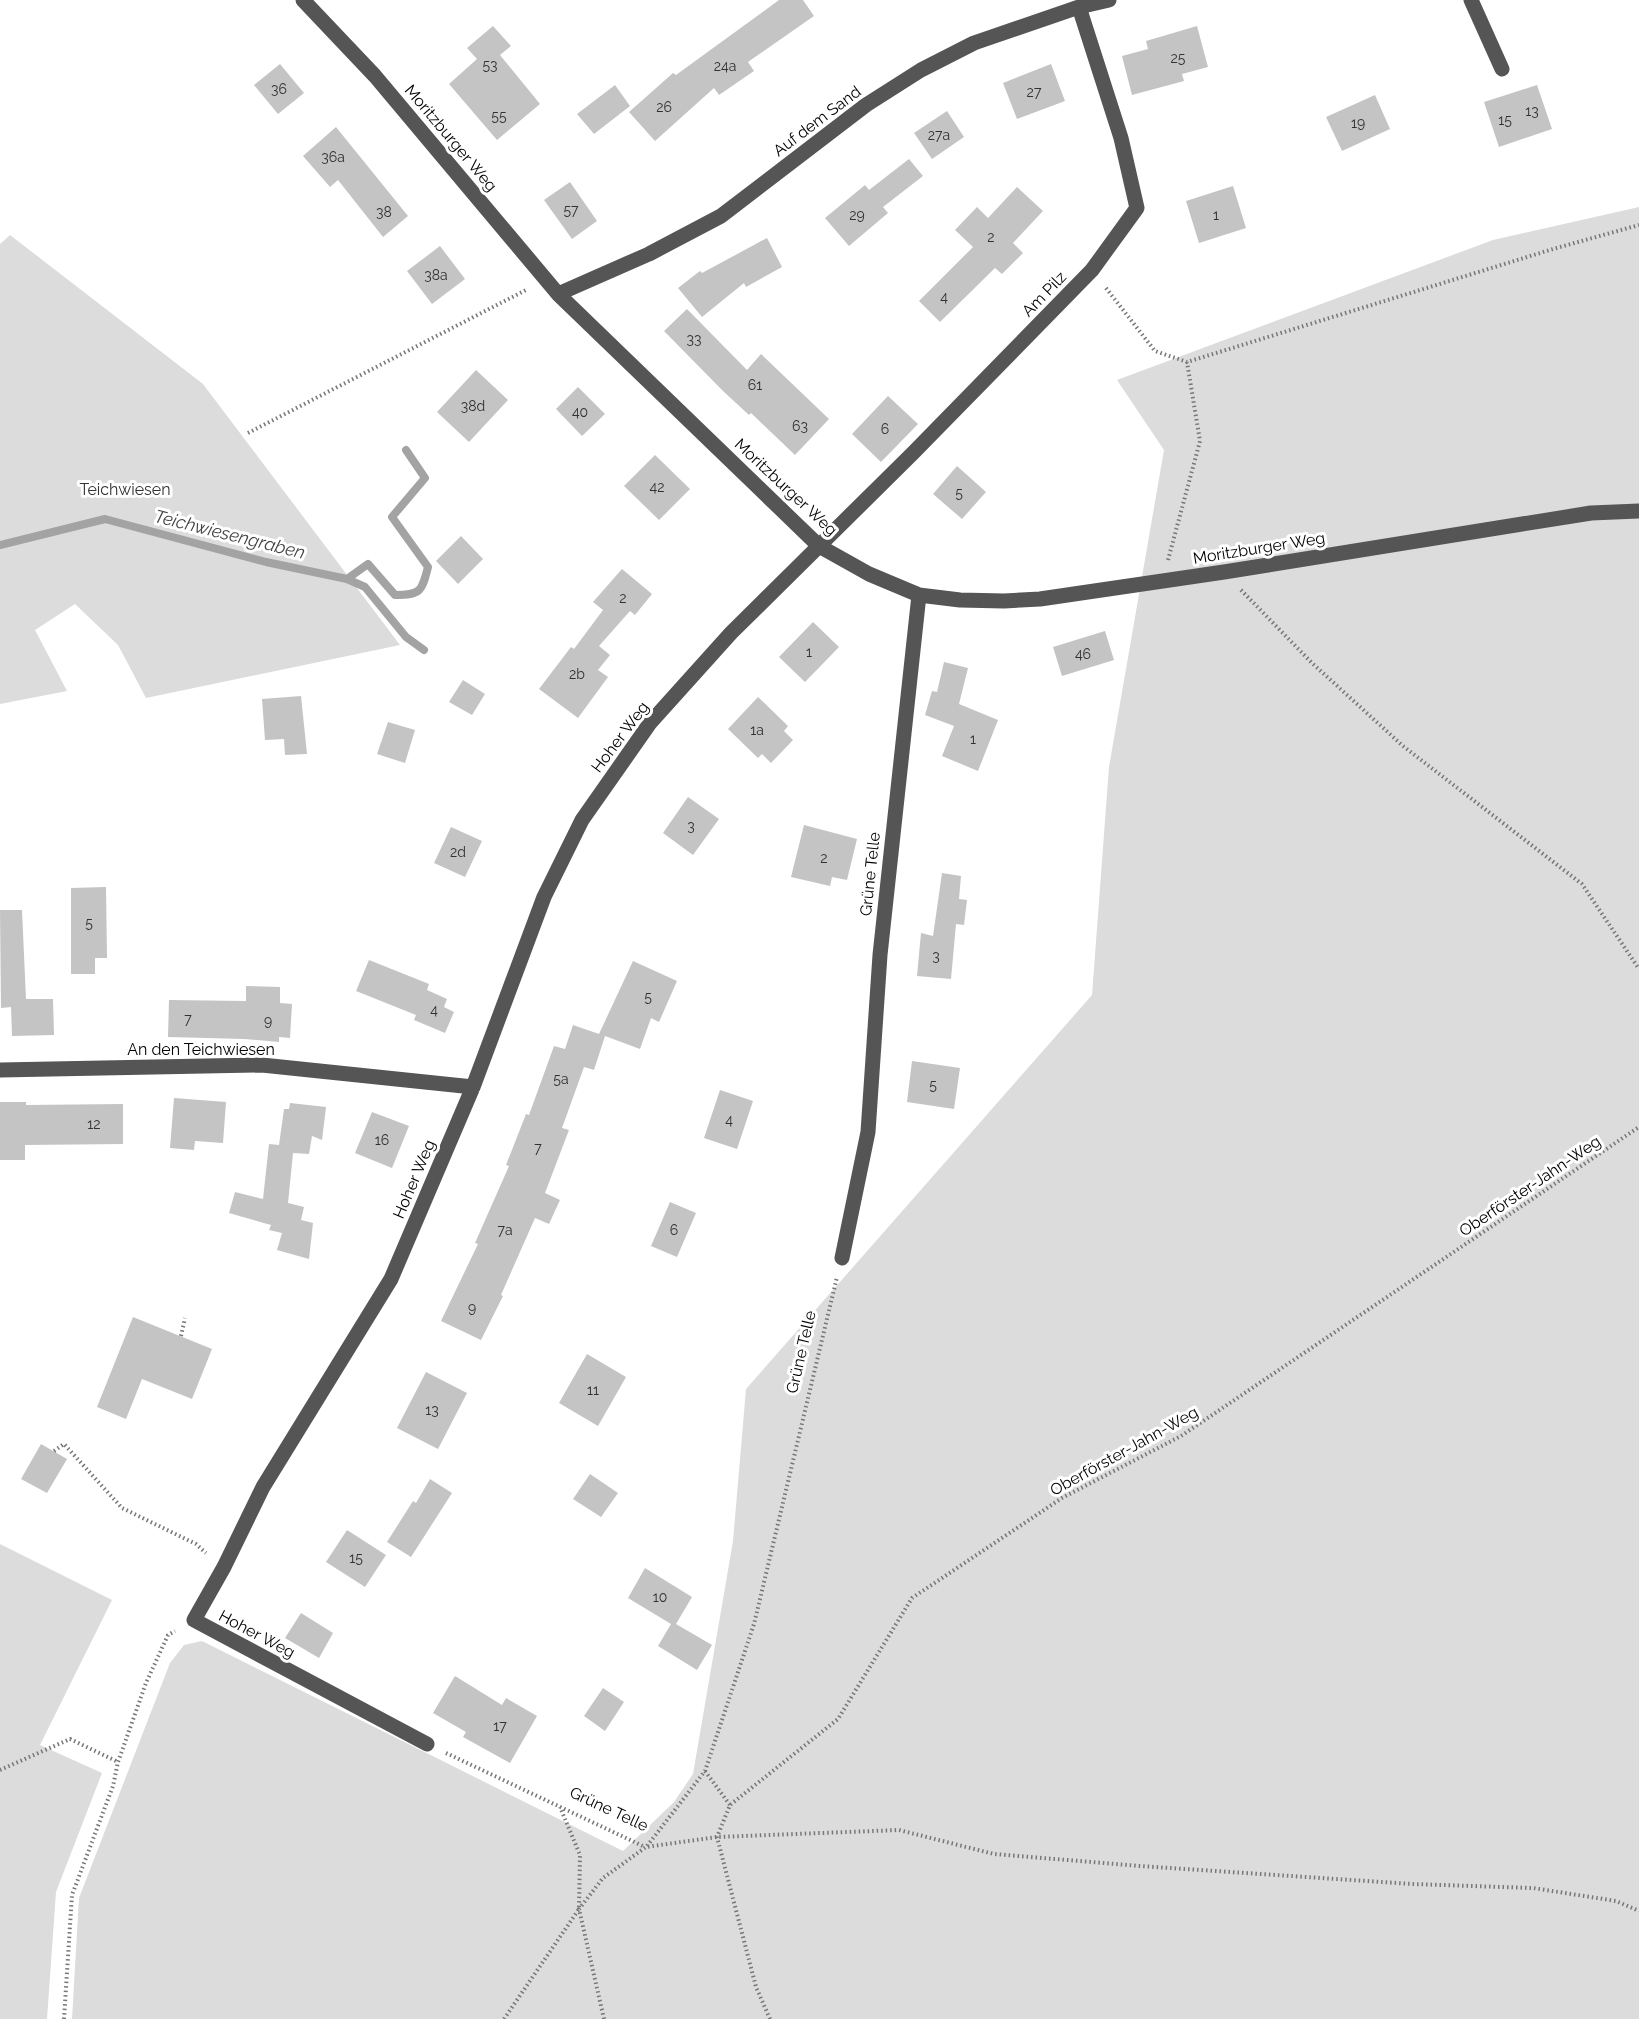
<svg xmlns="http://www.w3.org/2000/svg" width="1639" height="2019" viewBox="0 0 1639 2019" font-family="Raleway,sans-serif">
	<rect width="100%" height="100%" fill="#fff"/>
	<path fill="#dcdcdc" d="M 1639,207 L 1639,2019 L 72,2019 L 79,1898 L 170,1663 L 184,1645 L 202,1641 L 623,1851 L 674,1802 L 693,1774 L 733,1541 L 746,1389 L 1092,995 L 1109,767 L 1164,450 L 1117,380 L 1493,240 Z
		M 10,235 L 203,384 L 400,645 L 146,698 L 118,645 L 75,604 L 35,630 L 67,691 L 0,704 L 0,244 Z
		M 0,1544 L 112,1600 L 40,1745 L 102,1773 L 56,1892 L 47,2019 L 0,2019 Z"/>
	<g fill="none" stroke-linecap="round" stroke-linejoin="round">
		<path stroke="#a3a3a3" stroke-width="8" d="M 0,545 L 105,519 L 266,562 L 347,579 L 365,587 L 406,637 L 424,650
			M 347,579 L 368,564 L 395,595 C 421,595 422,591 428,567 L 392,517 L 425,478 L 406,450"/>
	</g>
	<path fill="#c4c4c4" d="M 779,0 L 803,0 L 814,16 L 748,62 L 754,71 L 719,95 L 714,88 L 655,141 L 629,112 L 673,73 L 676,75 Z
		M 493,26 L 511,46 L 500,55 L 540,104 L 497,140 L 449,84 L 477,59 L 467,48 Z
		M 1197,26 L 1208,67 L 1182,74 L 1184,81 L 1132,95 L 1122,56 L 1148,49 L 1146,41 Z
		M 280,64 L 304,93 L 278,114 L 254,85 Z
		M 1051,64 L 1065,101 L 1017,119 L 1003,83 Z
		M 615,85 L 630,106 L 594,134 L 577,114 Z
		M 1537,85 L 1552,129 L 1499,147 L 1484,102 Z
		M 1375,95 L 1390,129 L 1342,151 L 1326,117 Z
		M 947,111 L 964,137 L 932,159 L 914,133 Z
		M 336,127 L 408,216 L 383,237 L 338,180 L 330,187 L 303,156 Z
		M 909,159 L 923,176 L 883,207 L 888,213 L 849,246 L 825,218 L 865,185 L 869,190 Z
		M 570,182 L 597,221 L 572,239 L 544,200 Z
		M 1233,186 L 1246,228 L 1199,243 L 1186,201 Z
		M 1017,187 L 1043,211 L 1013,243 L 1023,253 L 1002,274 L 995,268 L 940,322 L 919,301 L 973,247 L 955,230 L 977,207 L 988,218 Z
		M 767,238 L 782,267 L 746,287 L 744,283 L 702,317 L 678,288 L 700,271 L 702,273 Z
		M 440,246 L 465,279 L 432,304 L 407,271 Z
		M 687,309 L 747,370 L 761,354 L 829,419 L 795,455 L 751,413 L 749,415 L 723,391 L 664,331 Z
		M 476,370 L 508,400 L 469,442 L 437,412 Z
		M 578,387 L 605,414 L 582,436 L 556,409 Z
		M 888,396 L 918,424 L 881,462 L 852,434 Z
		M 655,455 L 690,489 L 659,520 L 624,486 Z
		M 957,466 L 986,492 L 962,519 L 933,494 Z
		M 461,536 L 483,559 L 458,584 L 436,561 Z
		M 622,569 L 652,594 L 635,615 L 630,611 L 599,646 L 610,655 L 598,670 L 608,677 L 578,718 L 539,689 L 571,647 L 574,649 L 603,610 L 593,602 Z
		M 813,622 L 839,647 L 805,682 L 779,657 Z
		M 1105,631 L 1114,660 L 1062,676 L 1053,647 Z
		M 944,662 L 968,668 L 959,704 L 998,720 L 978,771 L 942,756 L 954,726 L 925,715 L 932,691 L 937,692 Z
		M 463,680 L 485,694 L 472,715 L 449,702 Z
		M 301,696 L 307,754 L 285,755 L 284,739 L 265,740 L 262,699 Z
		M 758,697 L 788,726 L 784,731 L 793,740 L 771,763 L 762,754 L 758,758 L 728,729 Z
		M 388,722 L 415,730 L 405,763 L 377,754 Z
		M 688,797 L 719,819 L 693,855 L 663,833 Z
		M 804,825 L 857,839 L 847,880 L 832,877 L 830,886 L 791,877 Z
		M 451,827 L 482,841 L 465,877 L 434,863 Z
		M 942,873 L 961,876 L 959,899 L 967,900 L 964,925 L 956,924 L 951,979 L 917,976 L 921,933 L 933,936 Z
		M 106,887 L 107,958 L 95,958 L 95,974 L 71,974 L 71,888 Z
		M 0,910 L 22,910 L 26,999 L 53,999 L 54,1035 L 12,1036 L 11,1007 L 1,1008 Z
		M 369,960 L 429,984 L 427,990 L 447,999 L 444,1007 L 454,1012 L 445,1033 L 414,1020 L 416,1015 L 356,991 Z
		M 633,961 L 677,981 L 659,1022 L 651,1018 L 640,1049 L 605,1036 L 594,1070 L 584,1067 L 562,1128 L 569,1130 L 545,1193 L 560,1200 L 549,1224 L 535,1218 L 501,1295 L 503,1296 L 481,1340 L 441,1321 L 478,1244 L 475,1243 L 509,1166 L 506,1165 L 526,1114 L 529,1115 L 554,1046 L 565,1049 L 573,1025 L 599,1034 Z
		M 246,986 L 280,987 L 280,1003 L 292,1004 L 290,1038 L 279,1037 L 279,1042 L 244,1039 L 168,1037 L 169,1000 L 246,1001 Z
		M 912,1061 L 960,1068 L 954,1109 L 907,1102 Z
		M 720,1090 L 753,1101 L 737,1149 L 704,1138 Z
		M 174,1098 L 226,1102 L 223,1143 L 195,1141 L 194,1150 L 170,1148 Z
		M 0,1102 L 26,1102 L 26,1105 L 123,1104 L 123,1144 L 25,1145 L 25,1160 L 0,1160 Z
		M 290,1103 L 326,1107 L 322,1140 L 312,1136 L 309,1154 L 293,1153 L 288,1203 L 304,1207 L 301,1220 L 313,1223 L 309,1259 L 277,1250 L 282,1233 L 269,1230 L 271,1225 L 229,1213 L 235,1192 L 263,1199 L 269,1144 L 279,1145 L 284,1109 L 289,1109 Z
		M 372,1112 L 409,1126 L 392,1168 L 355,1153 Z
		M 670,1202 L 696,1213 L 677,1257 L 651,1246 Z
		M 133,1317 L 212,1349 L 192,1399 L 142,1379 L 126,1419 L 97,1407 Z
		M 587,1354 L 626,1377 L 598,1426 L 559,1403 Z
		M 426,1372 L 467,1393 L 438,1449 L 397,1428 Z
		M 41,1444 L 67,1459 L 47,1493 L 21,1479 Z
		M 590,1474 L 618,1493 L 601,1517 L 573,1499 Z
		M 430,1479 L 452,1493 L 411,1557 L 387,1542 L 413,1501 L 416,1503 Z
		M 347,1530 L 386,1555 L 365,1587 L 326,1562 Z
		M 645,1568 L 692,1597 L 676,1624 L 712,1645 L 697,1670 L 658,1646 L 671,1624 L 628,1598 Z
		M 301,1613 L 333,1633 L 319,1658 L 285,1638 Z
		M 455,1676 L 502,1705 L 506,1698 L 537,1716 L 510,1763 L 463,1737 L 466,1732 L 433,1713 Z
		M 603,1688 L 624,1702 L 605,1731 L 584,1716 Z"/>
	<g fill="none" stroke-linecap="round" stroke-linejoin="round">
		<path stroke="#777" stroke-width="4" stroke-dasharray="1.5 3" stroke-linecap="butt" d="M 1106,288 L 1155,351 L 1187,362 L 1553,249 L 1639,225
			M 248,433 L 528,289
			M 1168,560 L 1200,441 L 1187,362
			M 1241,590 L 1312,663 L 1403,746 L 1582,884 L 1639,969
			M 181,1336 L 185,1318
			M 54,1451 L 64,1444 L 122,1508 L 196,1544 L 206,1553
			M 446,1753 L 645,1847
			M 0,1770 L 70,1739 L 118,1762
			M 705,1771 L 730,1805
			M 647,1846 L 705,1771 L 754,1624 L 837,1277
			M 64,2019 L 72,1895 L 113,1786 L 118,1762 L 146,1683 L 168,1635 L 175,1631
			M 504,2019 L 579,1909 L 580,1855 L 560,1807
			M 604,2019 L 579,1909 L 603,1878 L 646,1847 L 717,1837 L 899,1830 L 994,1854 L 1140,1866 L 1412,1884 L 1533,1888 L 1616,1901 L 1639,1911
			M 770,2019 L 756,1987 L 717,1837 L 730,1805 L 838,1719 L 912,1598 L 1062,1498 L 1181,1436 L 1639,1127"/>
		<path stroke="#555" stroke-width="15" d="M 303,0 L 375,76 L 558,294 L 819,546 L 869,574 L 919,595 L 960,600 L 1004,601 L 1040,599 L 1224,572 L 1591,513 L 1639,511
			M 1471,0 L 1502,69
			M 558,294 L 649,254 L 721,216 L 866,105 L 921,70 L 974,43 L 1079,7 L 1109,0
			M 0,1070 L 262,1065 L 473,1087
			M 842,1258 L 868,1132 L 880,955 L 919,595
			M 427,1744 L 194,1620 L 224,1567 L 263,1487 L 391,1279 L 473,1087 L 544,897 L 582,820 L 650,723 L 731,633 L 913,453 L 1092,270 L 1137,208 L 1121,138 L 1079,7"/>
	</g>
	<g text-anchor="middle" dominant-baseline="central" stroke-width="6" stroke-linejoin="round" paint-order="stroke">
		<g font-size="14" fill="#313131">
			<text x="1178" y="58">25</text>
			<text x="490" y="65">53</text>
			<text x="725" y="66">24a</text>
			<text x="279" y="89">36</text>
			<text x="1034" y="92">27</text>
			<text x="664" y="107">26</text>
			<text x="1532" y="111">13</text>
			<text x="499" y="116">55</text>
			<text x="1505" y="120">15</text>
			<text x="1358" y="123">19</text>
			<text x="939" y="135">27a</text>
			<text x="333" y="157">36a</text>
			<text x="571" y="210">57</text>
			<text x="384" y="212">38</text>
			<text x="857" y="215">29</text>
			<text x="1216" y="215">1</text>
			<text x="991" y="237">2</text>
			<text x="436" y="275">38a</text>
			<text x="944" y="297">4</text>
			<text x="694" y="339">33</text>
			<text x="755" y="385">61</text>
			<text x="473" y="406">38d</text>
			<text x="580" y="412">40</text>
			<text x="800" y="426">63</text>
			<text x="885" y="429">6</text>
			<text x="657" y="487">42</text>
			<text x="959" y="493">5</text>
			<text x="623" y="598">2</text>
			<text x="809" y="652">1</text>
			<text x="1083" y="654">46</text>
			<text x="577" y="674">2b</text>
			<text x="757" y="730">1a</text>
			<text x="973" y="739">1</text>
			<text x="691" y="826">3</text>
			<text x="458" y="852">2d</text>
			<text x="824" y="858">2</text>
			<text x="89" y="923">5</text>
			<text x="936" y="956">3</text>
			<text x="648" y="997">5</text>
			<text x="434" y="1010">4</text>
			<text x="188" y="1019">7</text>
			<text x="268" y="1021">9</text>
			<text x="561" y="1079">5a</text>
			<text x="933" y="1085">5</text>
			<text x="729" y="1120">4</text>
			<text x="94" y="1124">12</text>
			<text x="382" y="1140">16</text>
			<text x="538" y="1148">7</text>
			<text x="505" y="1230">7a</text>
			<text x="674" y="1230">6</text>
			<text x="472" y="1308">9</text>
			<text x="593" y="1390">11</text>
			<text x="432" y="1410">13</text>
			<text x="356" y="1558">15</text>
			<text x="660" y="1597">10</text>
			<text x="500" y="1726">17</text>
		</g>
		<g font-size="16" fill="#000" stroke="#fff">
			<text transform="translate(817 121) rotate(-37)">Auf dem Sand</text>
			<text transform="translate(451 138) rotate(50)">Moritzburger Weg</text>
			<text transform="translate(1044 294) rotate(-46)">Am Pilz</text>
			<text transform="translate(786 487) rotate(43)">Moritzburger Weg</text>
			<text transform="translate(1259 548) rotate(-9)">Moritzburger Weg</text>
			<text transform="translate(620 737) rotate(-53)">Hoher Weg</text>
			<text transform="translate(870 874) rotate(-84)">Grüne Telle</text>
			<text x="201" y="1049">An den Teichwiesen</text>
			<text transform="translate(414 1179) rotate(-67)">Hoher Weg</text>
			<text transform="translate(1530 1186) rotate(-34)">Oberförster-Jahn-Weg</text>
			<text transform="translate(801 1352) rotate(-77)">Grüne Telle</text>
			<text transform="translate(1124 1451) rotate(-29)">Oberförster-Jahn-Weg</text>
			<text transform="translate(257 1634) rotate(28)">Hoher Weg</text>
			<text transform="translate(609 1809) rotate(25)">Grüne Telle</text>
		</g>
		<g font-size="16" fill="#333" stroke="#fff">
			<text x="125" y="489">Teichwiesen</text>
		</g>
		<g font-size="18" font-style="italic" fill="#444" stroke="#fff">
			<text transform="translate(230 534) rotate(14)">Teichwiesengraben</text>
		</g>
	</g>
</svg>
